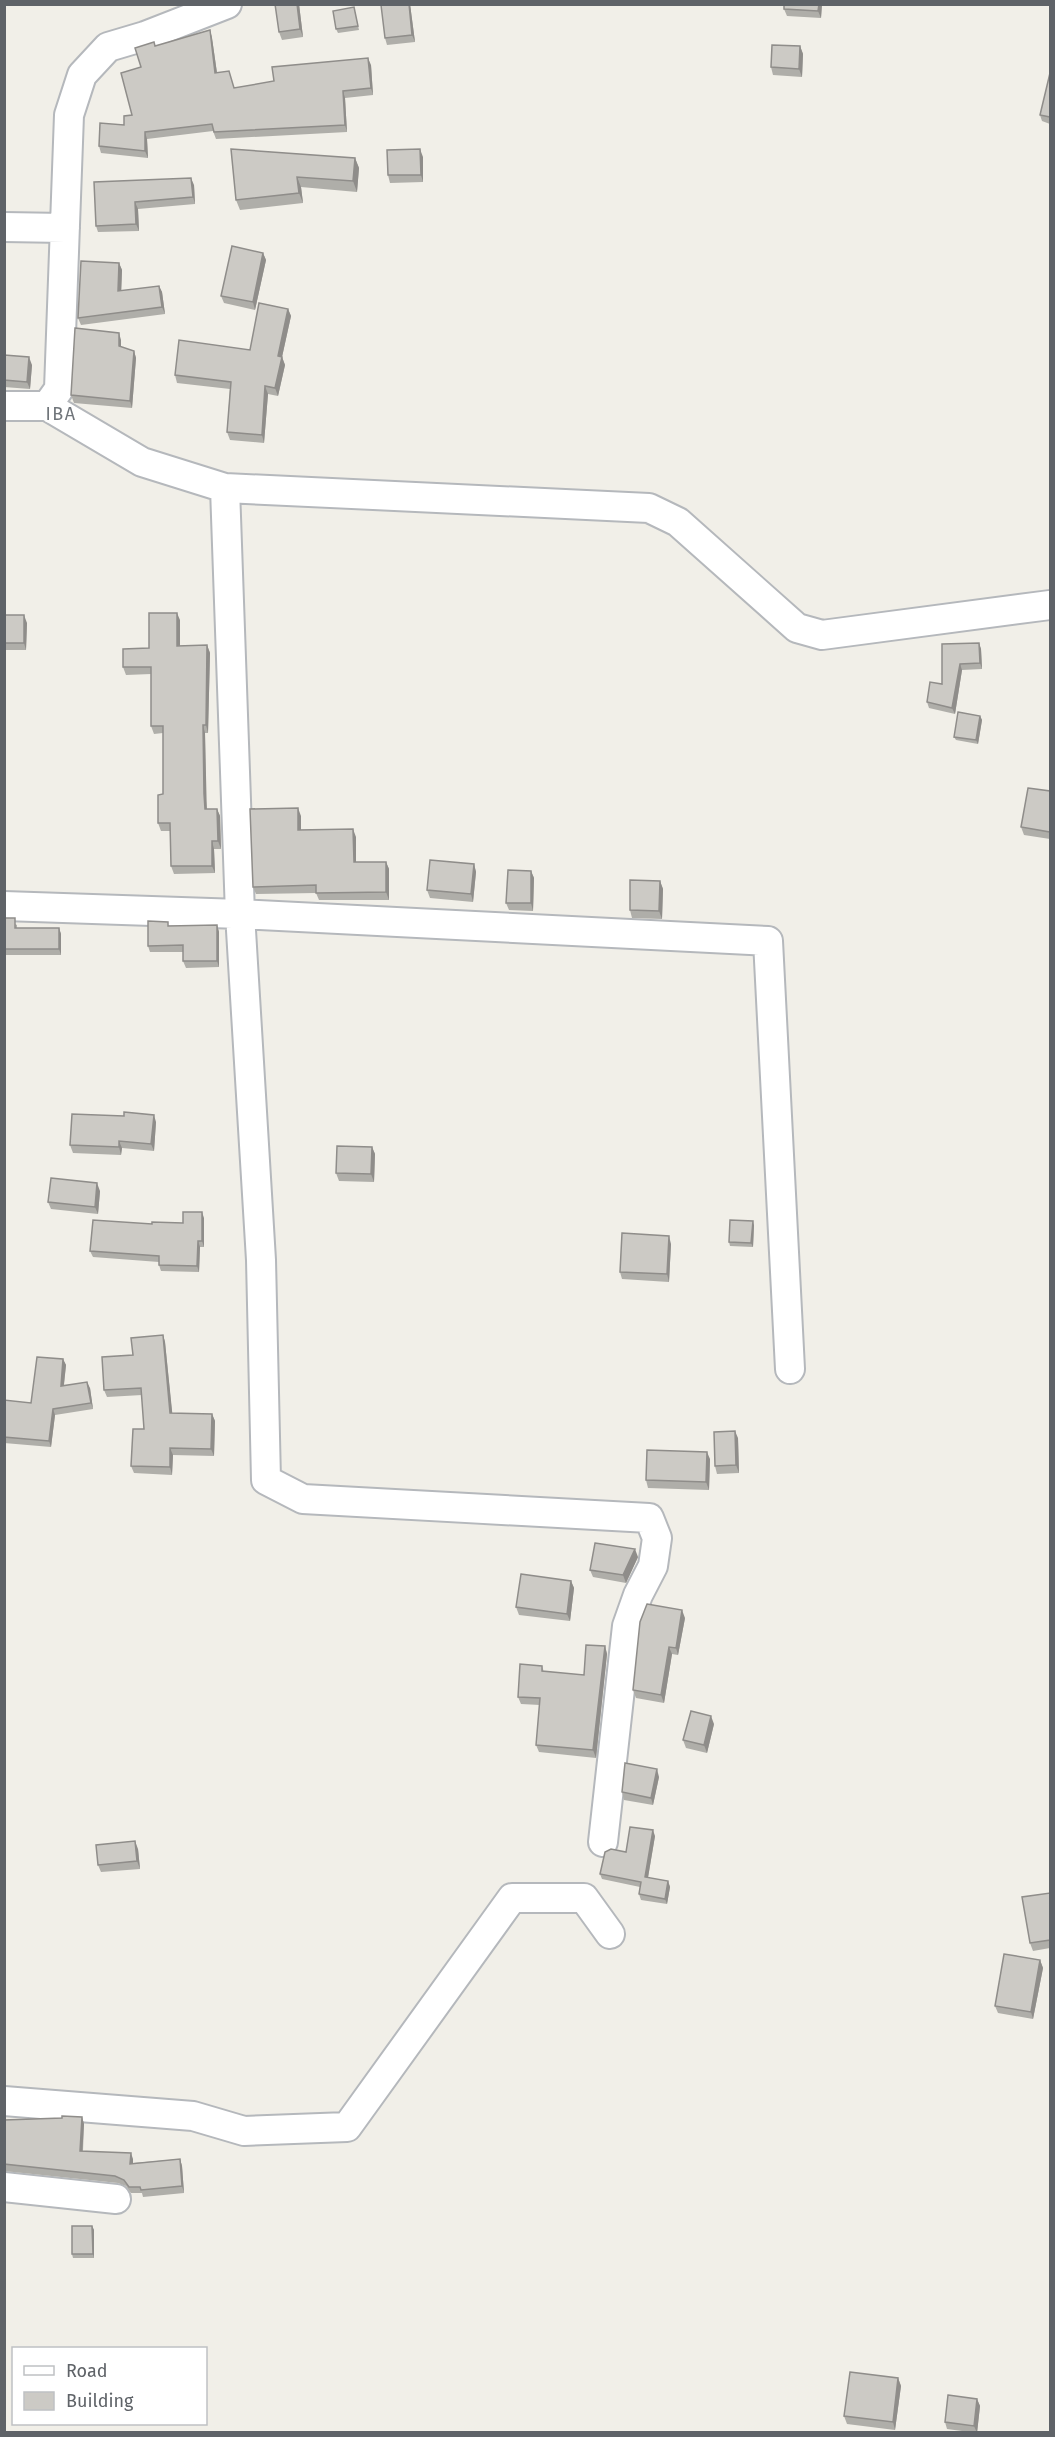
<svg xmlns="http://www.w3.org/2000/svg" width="1055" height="2437" viewBox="0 0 1055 2437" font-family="'Fira Sans',sans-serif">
	<rect width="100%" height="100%" fill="#f1efe8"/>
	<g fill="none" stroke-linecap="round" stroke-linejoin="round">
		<g stroke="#b5b8bc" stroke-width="32">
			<path id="minor" d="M 4,227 L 65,228
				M 4,406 L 47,406 L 59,389 L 69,115 L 82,75 L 108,47 L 145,36 L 227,4
				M 47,406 L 142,462 L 225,488 L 649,508 L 678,522 L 797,628 L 822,635 L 1050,605
				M 225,488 L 240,914 L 261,1260 L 266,1480 L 303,1499 L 649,1518 L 657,1538 L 653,1566 L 638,1595 L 627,1626 L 603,1842
				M 4,906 L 240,914 L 768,941 L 790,1369
				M 4,2101 L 193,2116 L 244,2131 L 347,2127 L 512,1898 L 584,1898 L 610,1934
				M 4,2187 L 116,2199"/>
		</g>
		<use href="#minor" stroke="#fff" stroke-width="28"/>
	</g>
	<path fill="#afaea9" d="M 275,4 L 299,4 L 303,37 L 282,40 L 279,32 Z
		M 388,4 L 410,4 L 415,42 L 387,45 L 385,38 Z
		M 784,4 L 822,4 L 821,18 L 787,16 L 784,9 Z
		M 354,7 L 359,30 L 338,33 L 336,29 Z
		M 210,30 L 212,38 L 217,73 L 234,88 L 371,65 L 373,95 L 345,98 L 347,132 L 216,139 L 213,131 L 147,139 L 148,158 L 101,153 L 99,146 L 124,125 L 132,115 L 141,67 L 155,46 Z
		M 800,46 L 803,54 L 802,77 L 773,75 L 771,67 Z
		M 1050,73 L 1050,124 L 1042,121 L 1040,115 Z
		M 231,149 L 355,158 L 359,168 L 357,192 L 301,187 L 303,203 L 240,210 L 236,200 Z
		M 423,157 L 423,182 L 390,183 L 388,175 Z
		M 94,182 L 194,185 L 195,204 L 138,209 L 139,231 L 98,232 L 96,226 Z
		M 263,253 L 266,260 L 255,310 L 224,303 L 221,296 Z
		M 119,263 L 122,270 L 121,291 L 159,286 L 162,292 L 165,314 L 81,325 L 78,318 Z
		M 288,309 L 291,316 L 282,357 L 285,365 L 278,396 L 268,394 L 264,443 L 230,440 L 227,432 L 230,389 L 177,383 L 175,375 L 250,350 Z
		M 121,340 L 121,347 L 134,351 L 136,358 L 132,408 L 74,403 L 71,395 Z
		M 4,355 L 32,365 L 30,389 L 4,387 Z
		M 4,615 L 27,623 L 26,650 L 4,650 Z
		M 180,620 L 180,646 L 207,645 L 210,653 L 208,733 L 205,733 L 206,801 L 207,809 L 217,809 L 220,816 L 221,849 L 214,849 L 215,873 L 174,874 L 171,866 L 171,831 L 161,831 L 158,823 L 163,794 L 163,733 L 154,734 L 151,726 L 151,674 L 126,675 L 123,667 L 149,648 Z
		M 979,643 L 981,649 L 982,669 L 962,670 L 955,714 L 929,708 L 927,702 L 942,684 L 942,644 Z
		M 980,716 L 982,720 L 978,744 L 956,740 L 954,737 Z
		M 1050,791 L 1050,839 L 1024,835 L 1021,827 Z
		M 301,816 L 301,830 L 356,837 L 356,862 L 386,862 L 389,869 L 389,900 L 319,900 L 316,893 L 256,894 L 253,887 Z
		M 474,864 L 476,872 L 473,902 L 430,898 L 427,890 Z
		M 531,871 L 534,878 L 533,911 L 509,910 L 506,903 Z
		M 660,881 L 663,889 L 662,919 L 632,918 L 630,910 Z
		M 4,918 L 17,925 L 17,928 L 59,928 L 61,934 L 61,955 L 4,955 Z
		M 217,925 L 219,932 L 219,967 L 186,968 L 183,961 L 183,952 L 150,952 L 148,946 L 169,926 Z
		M 156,1122 L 154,1151 L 122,1148 L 121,1155 L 73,1153 L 70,1145 Z
		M 372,1147 L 375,1154 L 374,1182 L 339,1181 L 336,1173 Z
		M 100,1191 L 98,1214 L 51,1209 L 48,1202 Z
		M 204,1218 L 204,1247 L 200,1247 L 199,1272 L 161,1271 L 159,1265 L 159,1262 L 93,1257 L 90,1251 L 152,1224 L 183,1223 Z
		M 754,1225 L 753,1247 L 730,1246 L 729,1242 Z
		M 671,1244 L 669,1282 L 622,1279 L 620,1272 Z
		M 163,1335 L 165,1342 L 172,1413 L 212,1414 L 215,1421 L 214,1456 L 173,1455 L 172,1475 L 134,1473 L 131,1466 L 144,1429 L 142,1395 L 107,1397 L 104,1390 L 133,1355 Z
		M 63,1359 L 66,1365 L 64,1385 L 90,1388 L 93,1409 L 55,1415 L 51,1447 L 4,1443 L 4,1400 L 31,1403 Z
		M 738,1438 L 739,1473 L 717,1474 L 715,1466 Z
		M 710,1459 L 709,1490 L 648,1488 L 646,1480 Z
		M 638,1557 L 626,1583 L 593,1577 L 590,1570 Z
		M 571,1581 L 574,1588 L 570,1621 L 519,1615 L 516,1607 Z
		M 685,1618 L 678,1655 L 672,1654 L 664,1703 L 636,1698 L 633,1690 Z
		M 605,1646 L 607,1654 L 596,1758 L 539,1752 L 536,1745 L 540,1705 L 521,1704 L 518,1697 L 542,1666 L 544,1672 L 584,1675 Z
		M 714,1724 L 707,1753 L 686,1748 L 683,1740 Z
		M 659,1777 L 653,1805 L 624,1800 L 622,1792 Z
		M 655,1836 L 648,1878 L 668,1881 L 670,1887 L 667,1904 L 641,1900 L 639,1894 L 640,1887 L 602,1879 L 600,1874 L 626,1852 Z
		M 138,1849 L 140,1869 L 101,1872 L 98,1865 Z
		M 1050,1893 L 1050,1948 L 1033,1951 L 1030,1943 Z
		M 1040,1960 L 1043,1968 L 1033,2019 L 998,2013 L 995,2006 Z
		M 82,2117 L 84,2124 L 83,2151 L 133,2159 L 133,2163 L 180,2159 L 182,2166 L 184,2193 L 143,2197 L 142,2193 L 131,2193 L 126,2186 L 118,2183 L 4,2171 L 4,2120 Z
		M 92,2226 L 94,2230 L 94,2258 L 73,2258 L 72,2254 Z
		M 898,2378 L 901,2386 L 895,2430 L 847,2424 L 844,2416 Z
		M 977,2399 L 980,2406 L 977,2433 L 947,2429 L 945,2422 Z"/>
	<path fill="#8f8d8a" d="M 297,4 L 299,4 L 303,37 L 300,29 Z
		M 409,4 L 410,4 L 415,42 L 412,35 Z
		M 819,4 L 822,4 L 821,18 L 818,11 Z
		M 210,30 L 212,38 L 218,80 L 215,73 Z
		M 800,46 L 803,54 L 802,77 L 799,69 Z
		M 368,58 L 371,65 L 373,95 L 371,88 Z
		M 343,91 L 345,98 L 347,132 L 345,125 Z
		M 145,132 L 147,139 L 148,158 L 145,151 Z
		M 420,149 L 423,157 L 423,182 L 421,175 Z
		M 355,158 L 359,168 L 357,192 L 353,181 Z
		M 297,177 L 301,187 L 303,203 L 299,193 Z
		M 191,178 L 194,185 L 195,204 L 193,197 Z
		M 135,202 L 138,209 L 139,231 L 136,224 Z
		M 263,253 L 266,260 L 255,310 L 253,302 Z
		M 119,263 L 122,270 L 121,298 L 118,291 Z
		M 159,286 L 162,292 L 165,314 L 162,307 Z
		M 288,309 L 291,316 L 282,357 L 285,365 L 278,396 L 275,388 L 278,356 Z
		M 119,333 L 121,340 L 121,354 L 119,346 Z
		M 134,351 L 136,358 L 132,408 L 130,401 Z
		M 29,357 L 32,365 L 30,389 L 27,382 Z
		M 265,386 L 268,394 L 264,443 L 262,435 Z
		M 177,613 L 180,620 L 180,653 L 177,646 Z
		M 24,615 L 27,623 L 26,650 L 24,643 Z
		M 979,643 L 981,649 L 982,669 L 980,663 Z
		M 207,645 L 210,653 L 208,733 L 206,725 Z
		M 960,664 L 962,670 L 955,714 L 952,708 Z
		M 980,716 L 982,720 L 978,744 L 976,740 Z
		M 203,725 L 205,733 L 207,817 L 205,809 L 204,794 Z
		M 298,808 L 301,816 L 301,838 L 298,830 Z
		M 217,809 L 220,816 L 221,849 L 218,841 Z
		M 353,829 L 356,837 L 356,870 L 354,862 Z
		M 212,841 L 214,849 L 215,873 L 212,866 Z
		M 386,862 L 389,869 L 389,900 L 386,892 Z
		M 474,864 L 476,872 L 473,902 L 471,894 Z
		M 531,871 L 534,878 L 533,911 L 531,903 Z
		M 660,881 L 663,889 L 662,919 L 659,911 Z
		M 217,925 L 219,932 L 219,967 L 217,961 Z
		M 59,928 L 61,934 L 61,955 L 59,949 Z
		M 154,1115 L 156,1122 L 154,1151 L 151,1144 Z
		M 119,1141 L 122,1148 L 121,1155 L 119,1147 Z
		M 372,1147 L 375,1154 L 374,1182 L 371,1174 Z
		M 97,1183 L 100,1191 L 98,1214 L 95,1207 Z
		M 202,1212 L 204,1218 L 204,1247 L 202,1241 Z
		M 753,1221 L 754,1225 L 753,1247 L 751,1243 Z
		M 669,1236 L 671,1244 L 669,1282 L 667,1274 Z
		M 198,1241 L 200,1247 L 199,1272 L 197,1266 Z
		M 163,1335 L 165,1342 L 173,1420 L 170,1413 Z
		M 63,1359 L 66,1365 L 63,1392 L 61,1386 Z
		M 87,1382 L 90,1388 L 93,1409 L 91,1403 Z
		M 53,1409 L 55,1415 L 51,1447 L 49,1441 Z
		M 212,1414 L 215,1421 L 214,1456 L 211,1449 Z
		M 735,1431 L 738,1438 L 739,1473 L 736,1465 Z
		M 170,1448 L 173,1455 L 172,1475 L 170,1467 Z
		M 707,1452 L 710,1459 L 709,1490 L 706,1482 Z
		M 635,1549 L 638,1557 L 626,1583 L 623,1575 Z
		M 571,1581 L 574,1588 L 570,1621 L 567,1614 Z
		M 682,1610 L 685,1618 L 678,1655 L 676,1648 Z
		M 605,1646 L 607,1654 L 596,1758 L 593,1750 Z
		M 669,1647 L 672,1654 L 664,1703 L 661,1695 Z
		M 711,1716 L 714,1724 L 707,1753 L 704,1745 Z
		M 657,1769 L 659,1777 L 653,1805 L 651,1798 Z
		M 653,1830 L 655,1836 L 647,1883 L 645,1877 Z
		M 135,1841 L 138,1849 L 140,1869 L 137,1861 Z
		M 668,1881 L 670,1887 L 667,1904 L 665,1899 Z
		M 1040,1960 L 1043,1968 L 1033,2019 L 1031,2012 Z
		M 82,2117 L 84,2124 L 82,2157 L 80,2151 Z
		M 131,2153 L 133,2159 L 133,2170 L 130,2164 Z
		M 180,2159 L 182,2166 L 184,2193 L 182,2186 Z
		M 92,2226 L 94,2230 L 94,2258 L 93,2254 Z
		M 898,2378 L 901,2386 L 895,2430 L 893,2422 Z
		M 977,2399 L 980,2406 L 977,2433 L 974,2426 Z"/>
	<path fill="#cccac5" stroke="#8f8d8a" stroke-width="1.5" d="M 275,4 L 297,4 L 300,29 L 279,32 Z
		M 388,4 L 409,4 L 412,35 L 385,38 L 381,5 Z
		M 784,4 L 819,4 L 818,11 L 784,9 Z
		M 354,7 L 358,26 L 336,29 L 333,11 Z
		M 210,30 L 215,73 L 229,71 L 234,88 L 274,81 L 272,67 L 368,58 L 371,88 L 343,91 L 345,125 L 214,132 L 212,124 L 145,132 L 145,151 L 99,146 L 100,123 L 124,125 L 124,116 L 132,115 L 121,73 L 141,67 L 135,48 L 154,42 L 155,46 Z
		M 772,45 L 800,46 L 799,69 L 771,67 Z
		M 1050,73 L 1050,117 L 1040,115 Z
		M 231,149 L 355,158 L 353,181 L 297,177 L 299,193 L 236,200 Z
		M 420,149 L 421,175 L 388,175 L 387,150 Z
		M 191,178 L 193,197 L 135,202 L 136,224 L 96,226 L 94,182 Z
		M 232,246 L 263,253 L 253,302 L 221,296 Z
		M 81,261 L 119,263 L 118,291 L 159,286 L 162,307 L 78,318 Z
		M 259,303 L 288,309 L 278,356 L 282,357 L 275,388 L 265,386 L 262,435 L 227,432 L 231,382 L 175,375 L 179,340 L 250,350 Z
		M 75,328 L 119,333 L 119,346 L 134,351 L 130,401 L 71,395 Z
		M 4,355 L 29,357 L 27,382 L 4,380 Z
		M 149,613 L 177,613 L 177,646 L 207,645 L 206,725 L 203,725 L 204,794 L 205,809 L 217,809 L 218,841 L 212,841 L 212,866 L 171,866 L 170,823 L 158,823 L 158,795 L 163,794 L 163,726 L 151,726 L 151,667 L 123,667 L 123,649 L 149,648 Z
		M 4,615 L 24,615 L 24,643 L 4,643 Z
		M 979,643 L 980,663 L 960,664 L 952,708 L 927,702 L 930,682 L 942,684 L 942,644 Z
		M 958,712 L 980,716 L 976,740 L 954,737 Z
		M 1028,788 L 1050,791 L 1050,832 L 1021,827 Z
		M 298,808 L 298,830 L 353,829 L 354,862 L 386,862 L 386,892 L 316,893 L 316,885 L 253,887 L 250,809 Z
		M 430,860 L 474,864 L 471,894 L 427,890 Z
		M 508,870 L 531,871 L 531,903 L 506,903 Z
		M 630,880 L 660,881 L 659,911 L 630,910 Z
		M 4,918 L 15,918 L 15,928 L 59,928 L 59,949 L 4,949 Z
		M 148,921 L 168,922 L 168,926 L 217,925 L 217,961 L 183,961 L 183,945 L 148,946 Z
		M 124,1112 L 154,1115 L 151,1144 L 119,1141 L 119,1147 L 70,1145 L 72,1114 L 124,1116 Z
		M 337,1146 L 372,1147 L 371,1174 L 336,1173 Z
		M 51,1178 L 97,1183 L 95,1207 L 48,1202 Z
		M 183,1212 L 202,1212 L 202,1241 L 198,1241 L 197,1266 L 159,1265 L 159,1256 L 90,1251 L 93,1220 L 152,1224 L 152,1222 L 183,1223 Z
		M 730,1220 L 753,1221 L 751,1243 L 729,1242 Z
		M 622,1233 L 669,1236 L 667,1274 L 620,1272 Z
		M 163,1335 L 170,1413 L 212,1414 L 211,1449 L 170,1448 L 170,1467 L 131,1466 L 133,1429 L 144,1429 L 141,1388 L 104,1390 L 102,1357 L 133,1355 L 131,1338 Z
		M 37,1357 L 63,1359 L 61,1386 L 87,1382 L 91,1403 L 53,1409 L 49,1441 L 4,1437 L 4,1400 L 31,1403 Z
		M 735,1431 L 736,1465 L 715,1466 L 714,1432 Z
		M 647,1450 L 707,1452 L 706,1482 L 646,1480 Z
		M 595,1543 L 635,1549 L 623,1575 L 590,1570 Z
		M 521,1574 L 571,1581 L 567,1614 L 516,1607 Z
		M 647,1604 L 682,1610 L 676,1648 L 669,1647 L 661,1695 L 633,1690 L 640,1622 Z
		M 586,1645 L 605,1646 L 593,1750 L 536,1745 L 540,1698 L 518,1697 L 520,1664 L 542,1666 L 542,1671 L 584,1675 Z
		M 691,1711 L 711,1716 L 704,1745 L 683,1740 Z
		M 625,1763 L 657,1769 L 651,1798 L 622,1792 Z
		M 630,1827 L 653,1830 L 645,1877 L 668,1881 L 665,1899 L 639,1894 L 641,1882 L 600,1874 L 605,1852 L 611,1849 L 626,1852 Z
		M 135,1841 L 137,1861 L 98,1865 L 96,1845 Z
		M 1050,1893 L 1050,1940 L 1030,1943 L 1022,1897 Z
		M 1004,1954 L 1040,1960 L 1031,2012 L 995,2006 Z
		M 62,2116 L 82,2117 L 80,2151 L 131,2153 L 130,2164 L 180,2159 L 182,2186 L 141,2190 L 140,2187 L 129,2187 L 124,2180 L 115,2176 L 4,2164 L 4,2120 L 62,2118 Z
		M 72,2226 L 92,2226 L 93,2254 L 72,2254 Z
		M 850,2372 L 898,2378 L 893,2422 L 844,2416 Z
		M 948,2395 L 977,2399 L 974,2426 L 945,2422 Z"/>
	<g text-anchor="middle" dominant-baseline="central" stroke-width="4.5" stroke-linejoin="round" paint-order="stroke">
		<g font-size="18" letter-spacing="1.5" fill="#70757a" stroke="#fff">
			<text x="61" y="414">IBA</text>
		</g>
	</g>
	<rect width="1055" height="2437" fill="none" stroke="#5f6368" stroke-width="12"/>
	<rect x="12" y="2347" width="195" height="78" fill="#ffffff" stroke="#bfc1c3" stroke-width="1.5"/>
	<rect x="24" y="2366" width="30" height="9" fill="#ffffff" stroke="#bfc1c3" stroke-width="1.5"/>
	<text x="66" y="2377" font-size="18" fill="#5f6368">Road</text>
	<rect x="24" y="2392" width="30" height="18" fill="#cccac5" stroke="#bfc1c3" stroke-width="1.5"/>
	<text x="66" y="2407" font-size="18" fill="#5f6368">Building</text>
</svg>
